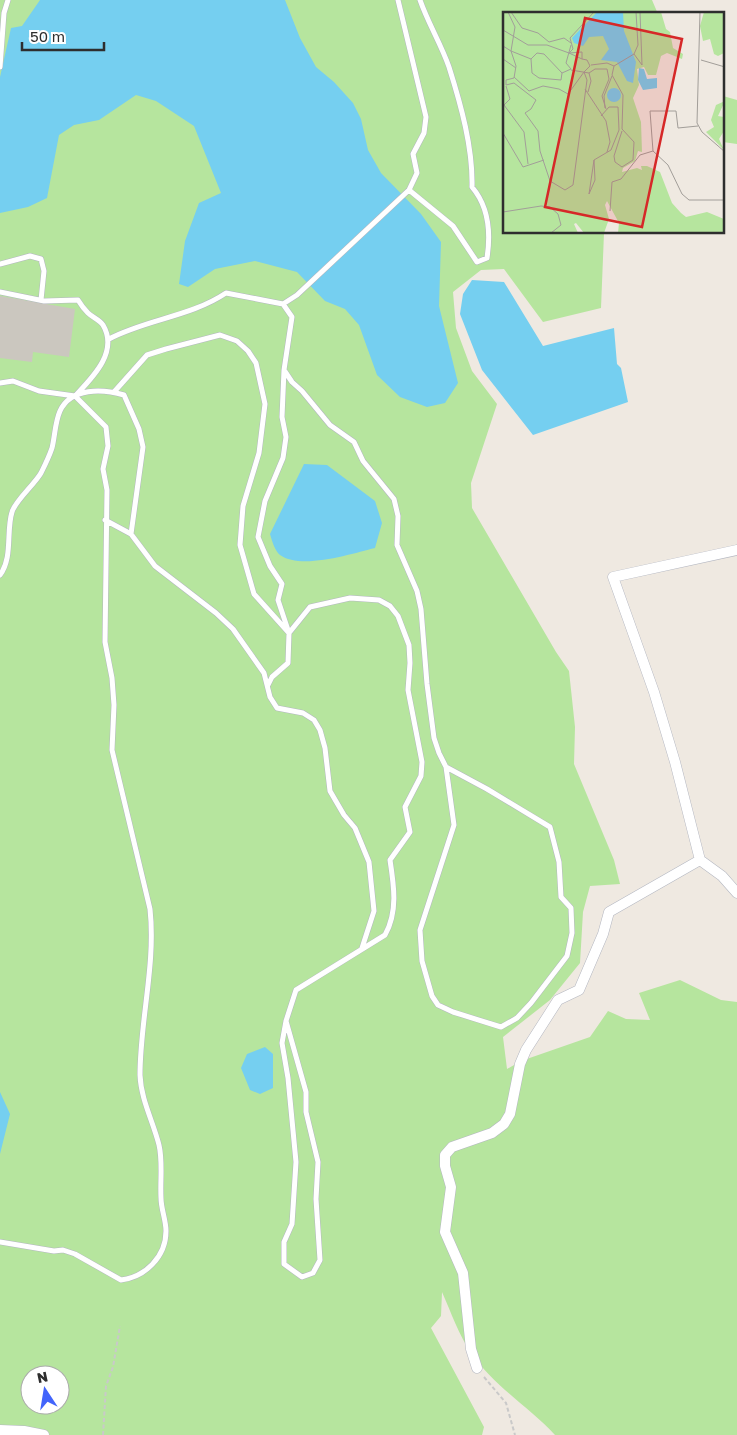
<svg xmlns="http://www.w3.org/2000/svg" width="737" height="1435" viewBox="0 0 737 1435" font-family="'Golos Text',sans-serif">
	<rect width="100%" height="100%" fill="#efe9e1"/>
	<path fill="#b6e59e" fill-rule="evenodd" d="M 0,0 L 652,0 L 658,14 L 504,14 L 504,232 L 604,233 L 601,308 L 543,322 L 504,269 L 481,270 L 453,292 L 456,328 L 472,371 L 497,404 L 471,483 L 472,508 L 556,652 L 569,671 L 575,727 L 574,764 L 614,860 L 620,884 L 590,886 L 583,912 L 580,963 L 550,1000 L 503,1037 L 507,1069 L 521,1061 L 590,1037 L 608,1011 L 626,1019 L 650,1020 L 639,993 L 680,980 L 721,1000 L 737,1002 L 737,1435 L 555,1435 C 529,1407 494,1386 472,1354 C 459,1336 451,1312 442,1292 L 441,1316 L 431,1328 L 484,1427 L 482,1435 L 0,1435 ZM 30,1375 L 60,1375 L 60,1405 L 30,1405 Z
		M 723,96 L 737,100 L 737,144 L 723,142 Z"/>
	<path fill="#75cff0" d="M 40,0 L 285,0 L 300,38 L 316,67 L 334,82 L 353,103 L 361,119 L 368,150 L 381,173 L 421,214 L 441,242 L 439,306 L 458,383 L 445,403 L 427,407 L 400,397 L 377,375 L 359,325 L 345,309 L 325,301 L 297,272 L 255,261 L 215,269 L 188,287 L 179,284 L 185,241 L 199,203 L 221,193 L 194,126 L 156,101 L 136,95 L 99,120 L 74,125 L 59,135 L 47,198 L 28,207 L 0,213 L 0,77 L 11,28 L 22,26 Z
		M 472,280 L 504,282 L 543,346 L 614,328 L 617,364 L 621,368 L 628,402 L 533,435 L 482,370 L 460,314 L 463,294 Z
		M 304,464 L 327,465 L 375,501 L 382,523 L 375,548 C 351,554 301,570 280,555 C 275,551 272,541 270,534 Z
		M 265,1047 L 273,1054 L 273,1088 L 260,1094 L 250,1090 L 241,1068 L 247,1054 Z
		M 0,1092 L 10,1114 L 0,1154 Z"/>
	<path fill="#cbc7bf" d="M 0,296 L 75,309 L 69,357 L 33,352 L 32,362 L 0,358 Z"/>
	<g fill="none" stroke-linecap="round" stroke-linejoin="round">
		<g stroke="#b4b7c1" stroke-width="6">
			<path id="service" d="M 0,67 L 4,13 L 8,0
				M 409,190 L 453,226 L 477,262 L 487,258 C 491,232 489,207 472,187 C 473,148 461,105 449,67 C 441,44 428,23 420,0
				M 0,264 L 30,256 L 41,259 L 44,271 L 41,300
				M 0,292 L 44,301 L 78,300 C 81,305 84,309 88,313 C 92,317 100,320 103,325 C 119,352 92,378 75,396 L 106,427 L 108,446 L 103,469 L 107,490 L 105,642 L 112,678 L 114,705 L 112,750 L 150,909 C 156,964 140,1020 140,1075 C 141,1100 153,1121 159,1145 C 163,1162 160,1180 161,1198 C 161,1209 166,1220 166,1231 C 166,1257 145,1277 121,1280 L 75,1254 L 63,1250 L 54,1251 L 0,1242
				M 283,304 L 292,317 L 284,370 L 292,382 L 302,391 L 330,425 L 354,442 L 363,461 L 394,499 L 398,516 L 397,545 L 417,591 L 421,609 L 427,684 L 434,738 L 439,753 L 446,767 L 487,789 L 550,827 L 559,862 L 561,897 L 571,908 L 572,933 L 567,956 L 531,1003 L 517,1018 L 501,1027 L 453,1012 L 438,1005 L 432,996 L 422,961 L 420,930 L 454,825 L 446,767
				M 109,339 C 147,319 190,317 226,293 L 283,304 L 297,295 L 409,190 L 417,173 L 413,154 L 424,133 L 426,117 L 398,0
				M 284,370 L 282,417 L 286,437 L 283,458 L 265,501 L 258,537 L 270,566 L 282,584 L 278,600 L 288,630
				M 0,383 L 13,381 L 39,391 L 75,396
				M 114,392 L 147,355 L 166,349 L 220,335 L 237,341 L 248,351 L 256,363 L 265,404 L 259,453 L 243,506 L 240,545 L 254,594 L 289,633
				M 105,520 L 131,534 L 155,566 L 216,613 L 233,629 L 264,673 L 270,697 L 277,708 L 303,713 L 314,720 L 320,730 L 325,748 L 330,791 L 344,815 L 355,828 L 369,862 L 374,911 L 362,948
				M 0,575 C 13,558 6,531 12,512 C 15,501 34,485 41,473 C 45,465 49,457 52,448 C 55,436 55,422 60,411 C 71,387 103,389 124,395 L 139,429 L 143,447 L 131,534
				M 268,685 L 272,677 L 288,663 L 289,633 L 310,607 L 350,598 L 379,600 L 390,606 L 398,616 L 409,645 L 410,663 L 408,690 L 422,762 L 421,776 L 405,807 L 410,832 L 390,860 C 394,886 398,912 385,935 L 296,990 L 286,1021 L 282,1043 L 288,1078 L 296,1162 L 292,1224 L 284,1242 L 284,1264 L 302,1277 L 313,1273 L 320,1260 L 316,1199 L 318,1162 L 306,1112 L 306,1092 L 286,1021"/>
		</g>
		<g stroke="#b4b7c1" stroke-width="11">
			<path id="minor" d="M 737,550 L 613,577 L 654,692 L 675,762 L 700,860 L 722,876 L 737,893
				M 477,1368 L 471,1349 L 463,1273 L 445,1232 L 451,1187 L 445,1166 L 445,1155 L 452,1147 L 492,1133 L 504,1124 L 510,1114 L 520,1064 L 526,1050 L 558,1000 L 579,990 L 603,934 L 609,912 L 700,860
				M 0,1430 L 24,1431 L 44,1435"/>
		</g>
		<path stroke="#c9c9c9" stroke-width="2" stroke-dasharray="4 2.5" stroke-linecap="butt" d="M 484,1377 L 506,1403 L 515,1435
			M 103,1435 L 106,1386 L 113,1367 L 120,1326"/>
		<use href="#service" stroke="#fff" stroke-width="5"/>
		<use href="#minor" stroke="#fff" stroke-width="10"/>
	</g>
	<g transform="translate(503 12)">
		<rect width="221" height="221" fill="#efe9e1"/>
		<path d="M 0,0 L 158,0 L 163,17 L 167,20 L 170,36 L 180,42 L 179,47 L 164,41 L 158,44 L 153,63 L 145,63 L 141,55 L 134,57 L 136,73 L 130,86 L 138,110 L 139,140 L 135,139 L 132,149 L 120,156 L 119,160 L 134,156 L 139,158 L 138,154 L 144,154 L 157,160 L 169,191 L 178,201 L 183,205 L 204,200 L 221,207 L 221,221 L 115,221 L 116,211 L 104,189 L 102,193 L 106,207 L 101,221 L 81,221 L 73,211 L 71,212 L 75,221 L 0,221 ZM 201,0 L 221,0 L 221,41 L 215,44 L 211,42 L 207,27 L 200,29 L 197,14 ZM 222,89 L 215,104 L 221,105 L 221,119 L 216,127 L 221,138 L 203,120 L 211,115 L 208,108 L 213,93 Z" fill="#b6e59e"/>
		<path d="M 94,0 L 120,0 L 121,19 L 133,50 L 130,71 L 124,69 L 114,50 L 98,48 L 106,37 L 100,24 L 86,25 L 80,34 L 71,31 L 69,26 ZM 136,56 L 141,57 L 144,67 L 154,66 L 154,76 L 140,78 L 135,68 ZM104 83a7 7 0 1 1 14 0a7 7 0 1 1-14 0Z" fill="#75cff0"/>
		<path fill="none" stroke="#a29e99" stroke-width="1" d="M 5,0 L 12,15 L 8,39 L 28,47 L 34,41 L 41,42 L 59,61 L 68,57 L 63,51 L 68,33M 8,0 L 19,16 L 35,21 L 46,30 L 61,26 L 68,31M 197,0 L 194,111 L 199,120 L 222,140M 0,18 L 25,33 L 44,33 L 66,41 L 70,37 L 67,26 L 91,0M 0,34 L 8,39 L 13,54 L 11,66 L 3,68 L 3,73 L 11,71 L 33,88 L 28,97 L 22,101 L 35,119 L 37,139 L 47,169 L 62,178 L 70,173 L 84,68 L 81,60 L 87,54 L 84,48 L 79,47 L 66,41 L 79,40 L 79,47M 131,42 L 139,53 L 137,0M 0,47 L 13,56M 28,47 L 29,61 L 36,66 L 58,68 L 59,61M 198,48 L 222,55M 88,53 L 104,51 L 111,54 L 131,42 L 135,33 L 133,0M 111,54 L 109,63 L 120,83 L 119,117 L 131,130 L 130,148 L 119,155 L 112,150 L 111,144 L 119,119M 68,58 L 86,61 L 92,57 L 104,57 L 106,67 L 99,84 L 103,97M 11,65 L 26,79 L 40,74 L 56,77 L 65,82 L 81,60M 3,74 L 7,87 L 1,93 L 21,120 L 25,152M 82,77 L 103,109 L 107,130 L 104,140M 85,80 L 88,69 L 86,61M 102,96 L 101,84 L 109,64M 195,114 L 175,116 L 173,99 L 147,99 L 150,139 L 165,153 L 179,182 L 186,188 L 222,188M 0,121 L 20,155 L 41,148M 91,148 L 92,168 L 86,182 L 91,148 L 108,138 L 116,118 L 115,95 L 106,95 L 98,104M 107,199 L 109,170 L 118,167 L 137,143 L 150,139M 0,200 L 38,194 L 47,195 L 55,202 L 58,213 L 48,221"/>
		<path fill="#d62828" fill-opacity="0.15" stroke="#d62828" stroke-width="2.5" d="M 82,6 L 179,27 L 139,215 L 42,195 Z"/>
		<rect width="221" height="221" fill="none" stroke="#2e2e2e" stroke-width="2.5"/>
	</g>
	<g transform="translate(45 1390) rotate(348)"><circle r="24" fill="#ffffff" stroke="#ababab"/>
	<path d="M0-4L9 19L0 12L-9 19Z" fill="#4264fb"/>
	<text y="-8" font-size="14" font-weight="bold" text-anchor="middle" fill="#2e2e2e">N</text>
	</g>
	<path d="M22 42v8h82v-8" fill="none" stroke="#2e2e2e" stroke-width="2.5"/>
	<text x="30" y="42" font-size="15" fill="#2e2e2e" stroke="#ffffff" stroke-width="4" paint-order="stroke">50 m</text>
</svg>
